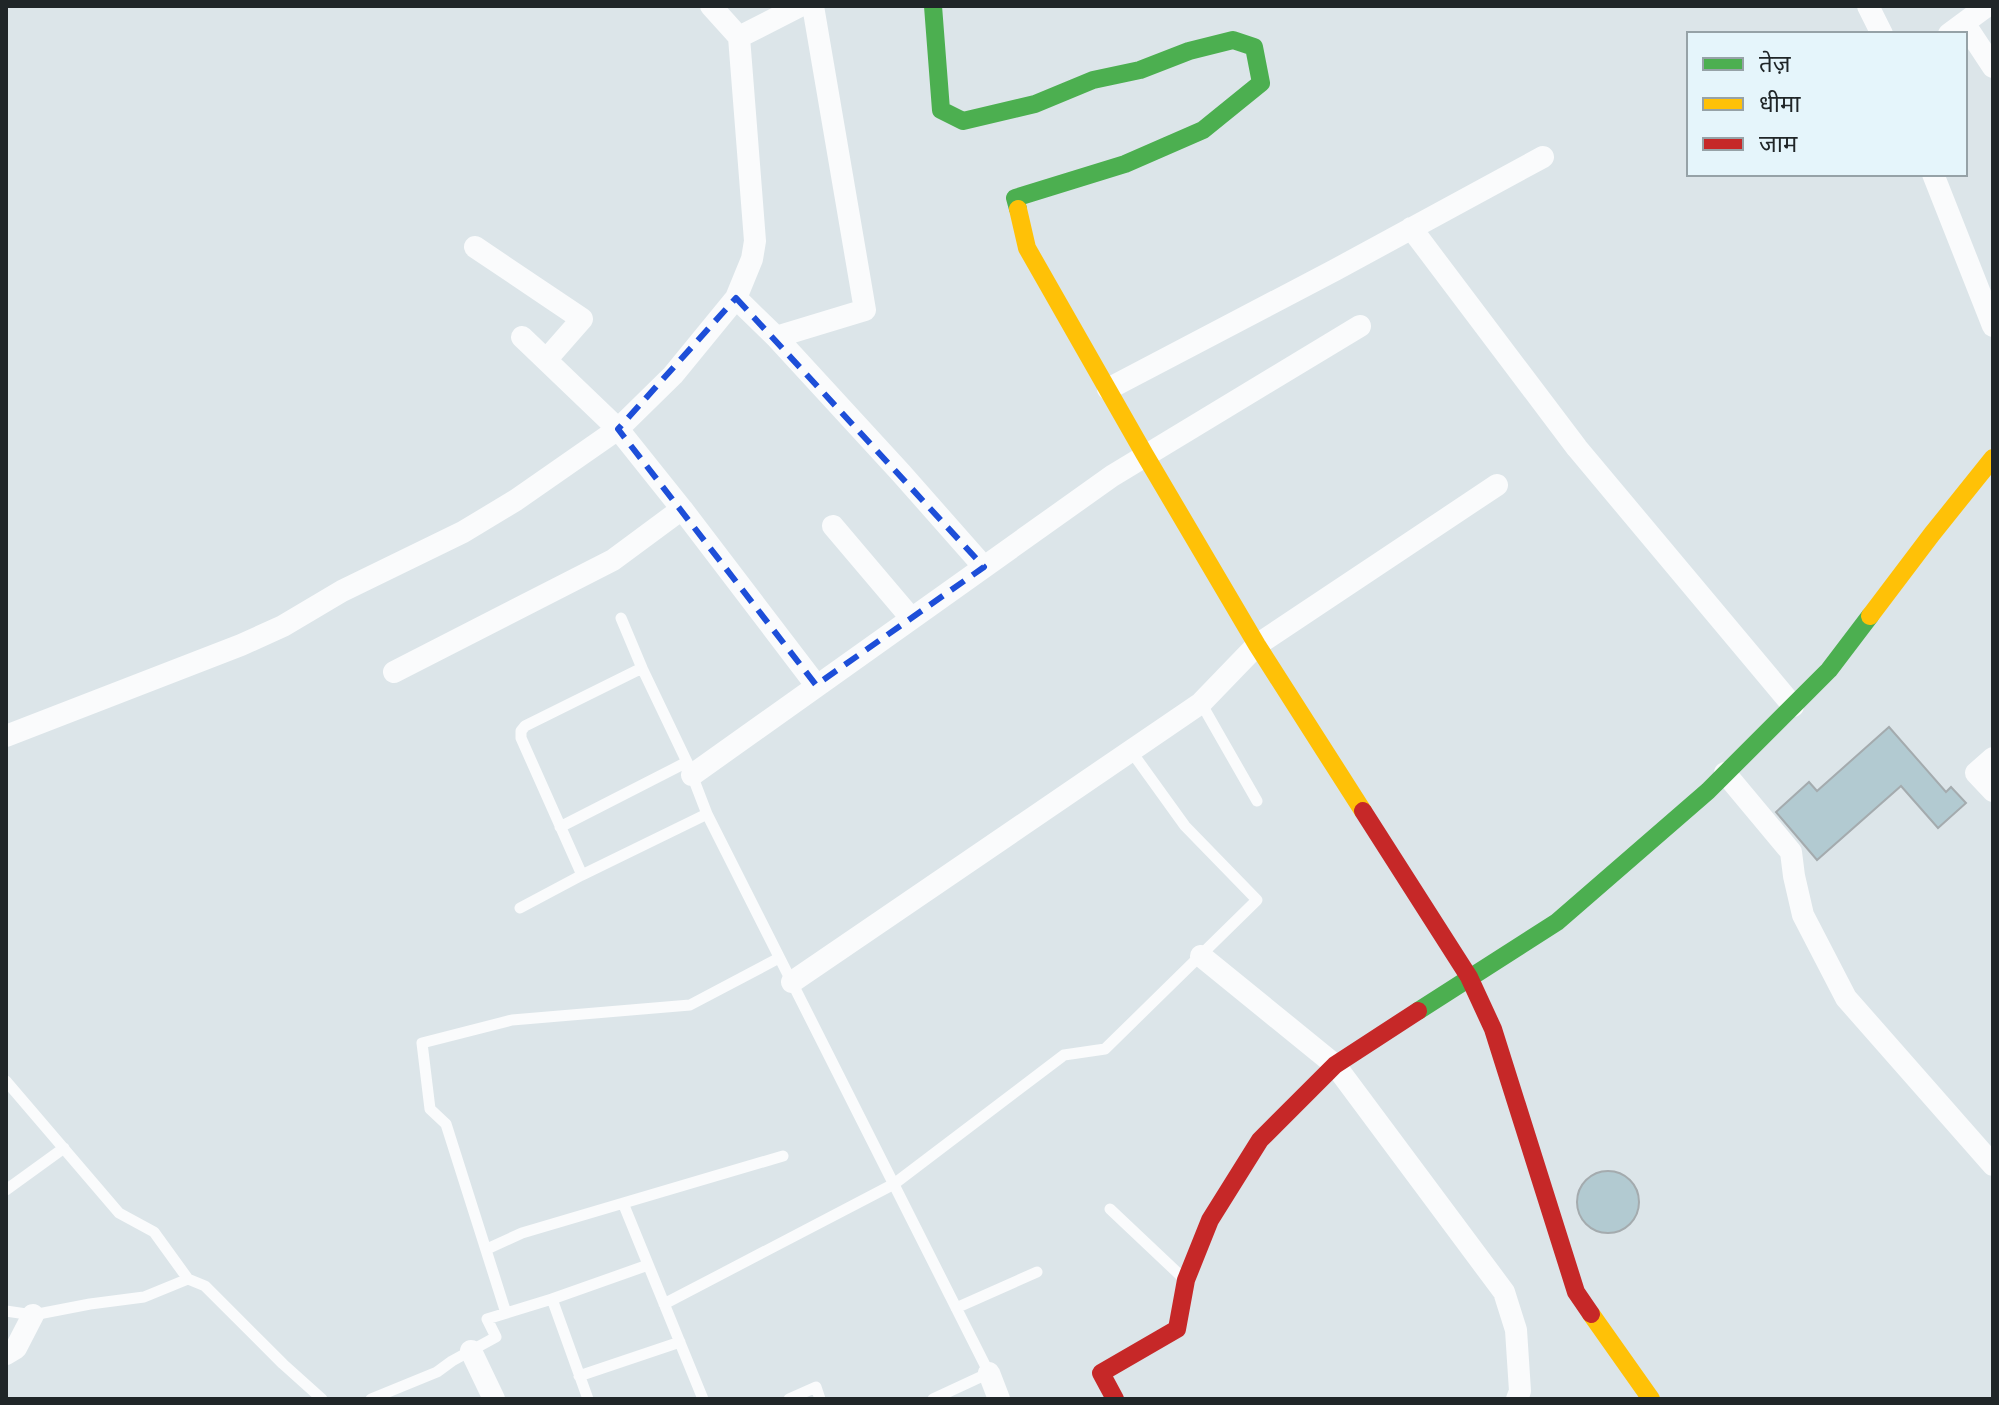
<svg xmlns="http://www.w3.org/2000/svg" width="1999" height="1405" viewBox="0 0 1999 1405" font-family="Quicksand,'Noto Sans Devanagari',sans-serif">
	<rect width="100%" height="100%" fill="#dce5e9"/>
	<path fill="#b2cad1" stroke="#a4abae" stroke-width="2" d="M 1889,727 L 1946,792 L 1951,787 L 1966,803 L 1938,828 L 1901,786 L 1817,860 L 1776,812 L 1809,782 L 1817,791 Z
		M1577 1202a31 31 0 1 1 62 0a31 31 0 1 1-62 0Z"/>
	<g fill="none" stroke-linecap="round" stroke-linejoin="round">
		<path stroke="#fafbfc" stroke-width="11" d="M 621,618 L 642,668
			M 1201,703 L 1257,801
			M 707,814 L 582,875 L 521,738 L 521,731 L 525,726 L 642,668 L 687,762 L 707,814 L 989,1373 L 933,1399
			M 560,827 L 687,762
			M 520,908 L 582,875
			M 6,1081 L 119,1213 L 154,1232 L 188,1279
			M 6,1190 L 64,1148
			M 623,1203 L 703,1399
			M 1110,1209 L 1182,1277
			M 487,1249 L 522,1233 L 783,1156
			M 552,1299 L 588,1399
			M 664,1304 L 894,1184 L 1064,1055 L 1105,1049 L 1257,900 L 1185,826 L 1131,751
			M 956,1308 L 1037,1272
			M 6,1311 L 33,1315 L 90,1304 L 144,1297 L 188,1279 L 205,1286 L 283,1364 L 322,1399
			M 506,1313 L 446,1124 L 430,1109 L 422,1043 L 512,1020 L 690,1005 L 779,958
			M 579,1376 L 680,1342
			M 371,1399 L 437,1372 L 452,1361 L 496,1337 L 487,1319 L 552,1299 L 648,1265
			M 789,1399 L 816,1387 L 820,1399"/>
		<path stroke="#fafbfc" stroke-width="22" d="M 711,6 L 739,37 L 800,6
			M 1868,6 L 1882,34
			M 1964,23 L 1993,67
			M 1949,34 L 1987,6
			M 1933,174 L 1993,326
			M 1411,228 L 1577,448 L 1793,706
			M 475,247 L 582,319 L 546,360
			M 736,298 L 776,337 L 865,310 L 813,6
			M 522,337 L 618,429 L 682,509 L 816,685
			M 776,337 L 901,473 L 984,567
			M 1108,389 L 1335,270 L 1543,157
			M 833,526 L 911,618
			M 394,672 L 613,560 L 682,509
			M 6,736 L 241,645 L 283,626 L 342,591 L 463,532 L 516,500 L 618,429 L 673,375 L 736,298 L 752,259 L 755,241 L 739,37
			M 1993,758 L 1976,773 L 1993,791
			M 1725,773 L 1791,852 L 1794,876 L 1803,915 L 1846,998 L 1993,1165
			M 692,775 L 1112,476 L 1360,326
			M 1201,956 L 1335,1065 L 1504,1292 L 1516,1330 L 1520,1391 L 1517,1399
			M 792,982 L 1201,703 L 1257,645 L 1497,485
			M 471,1351 L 494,1399
			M 6,1354 L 16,1348 L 33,1315
			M 989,1373 L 999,1399"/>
		<path stroke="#4caf50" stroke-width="18" d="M 933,6 L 941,110 L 963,121 L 1035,104 L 1093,80 L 1140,70 L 1189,51 L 1233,40 L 1254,47 L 1261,83 L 1203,130 L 1125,164 L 1015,198 L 1018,209
			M 1418,1011 L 1557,922 L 1708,791 L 1829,670 L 1870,616"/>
		<path stroke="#ffc107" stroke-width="18" d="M 1018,209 L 1027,248 L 1145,455 L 1257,645 L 1363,811
			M 1870,616 L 1932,534 L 1993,458
			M 1591,1314 L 1651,1399"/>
		<path stroke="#c62828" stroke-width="18" d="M 1363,811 L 1469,977 L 1493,1029 L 1576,1292 L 1591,1314
			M 1115,1399 L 1101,1373 L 1177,1329 L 1186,1280 L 1210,1220 L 1260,1140 L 1335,1065 L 1418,1011"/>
	</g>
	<path fill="none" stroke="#1d4ed8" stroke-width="6" stroke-dasharray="16 10" stroke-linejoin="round" d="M 736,298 L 984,567 L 816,685 L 618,429 Z"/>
	<rect width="1999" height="1405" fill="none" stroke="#202628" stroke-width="16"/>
	<rect x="1687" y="32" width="280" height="144" fill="#e5f5fb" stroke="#96a2a7" stroke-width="2"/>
	<rect x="1703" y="58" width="40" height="12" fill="#4caf50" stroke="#96a2a7" stroke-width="2"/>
	<text x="1759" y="72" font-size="24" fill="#202628">तेज़</text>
	<rect x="1703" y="98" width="40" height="12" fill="#ffc107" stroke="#96a2a7" stroke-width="2"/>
	<text x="1759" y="112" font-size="24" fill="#202628">धीमा</text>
	<rect x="1703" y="138" width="40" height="12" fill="#c62828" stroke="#96a2a7" stroke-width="2"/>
	<text x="1759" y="152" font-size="24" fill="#202628">जाम</text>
</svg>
